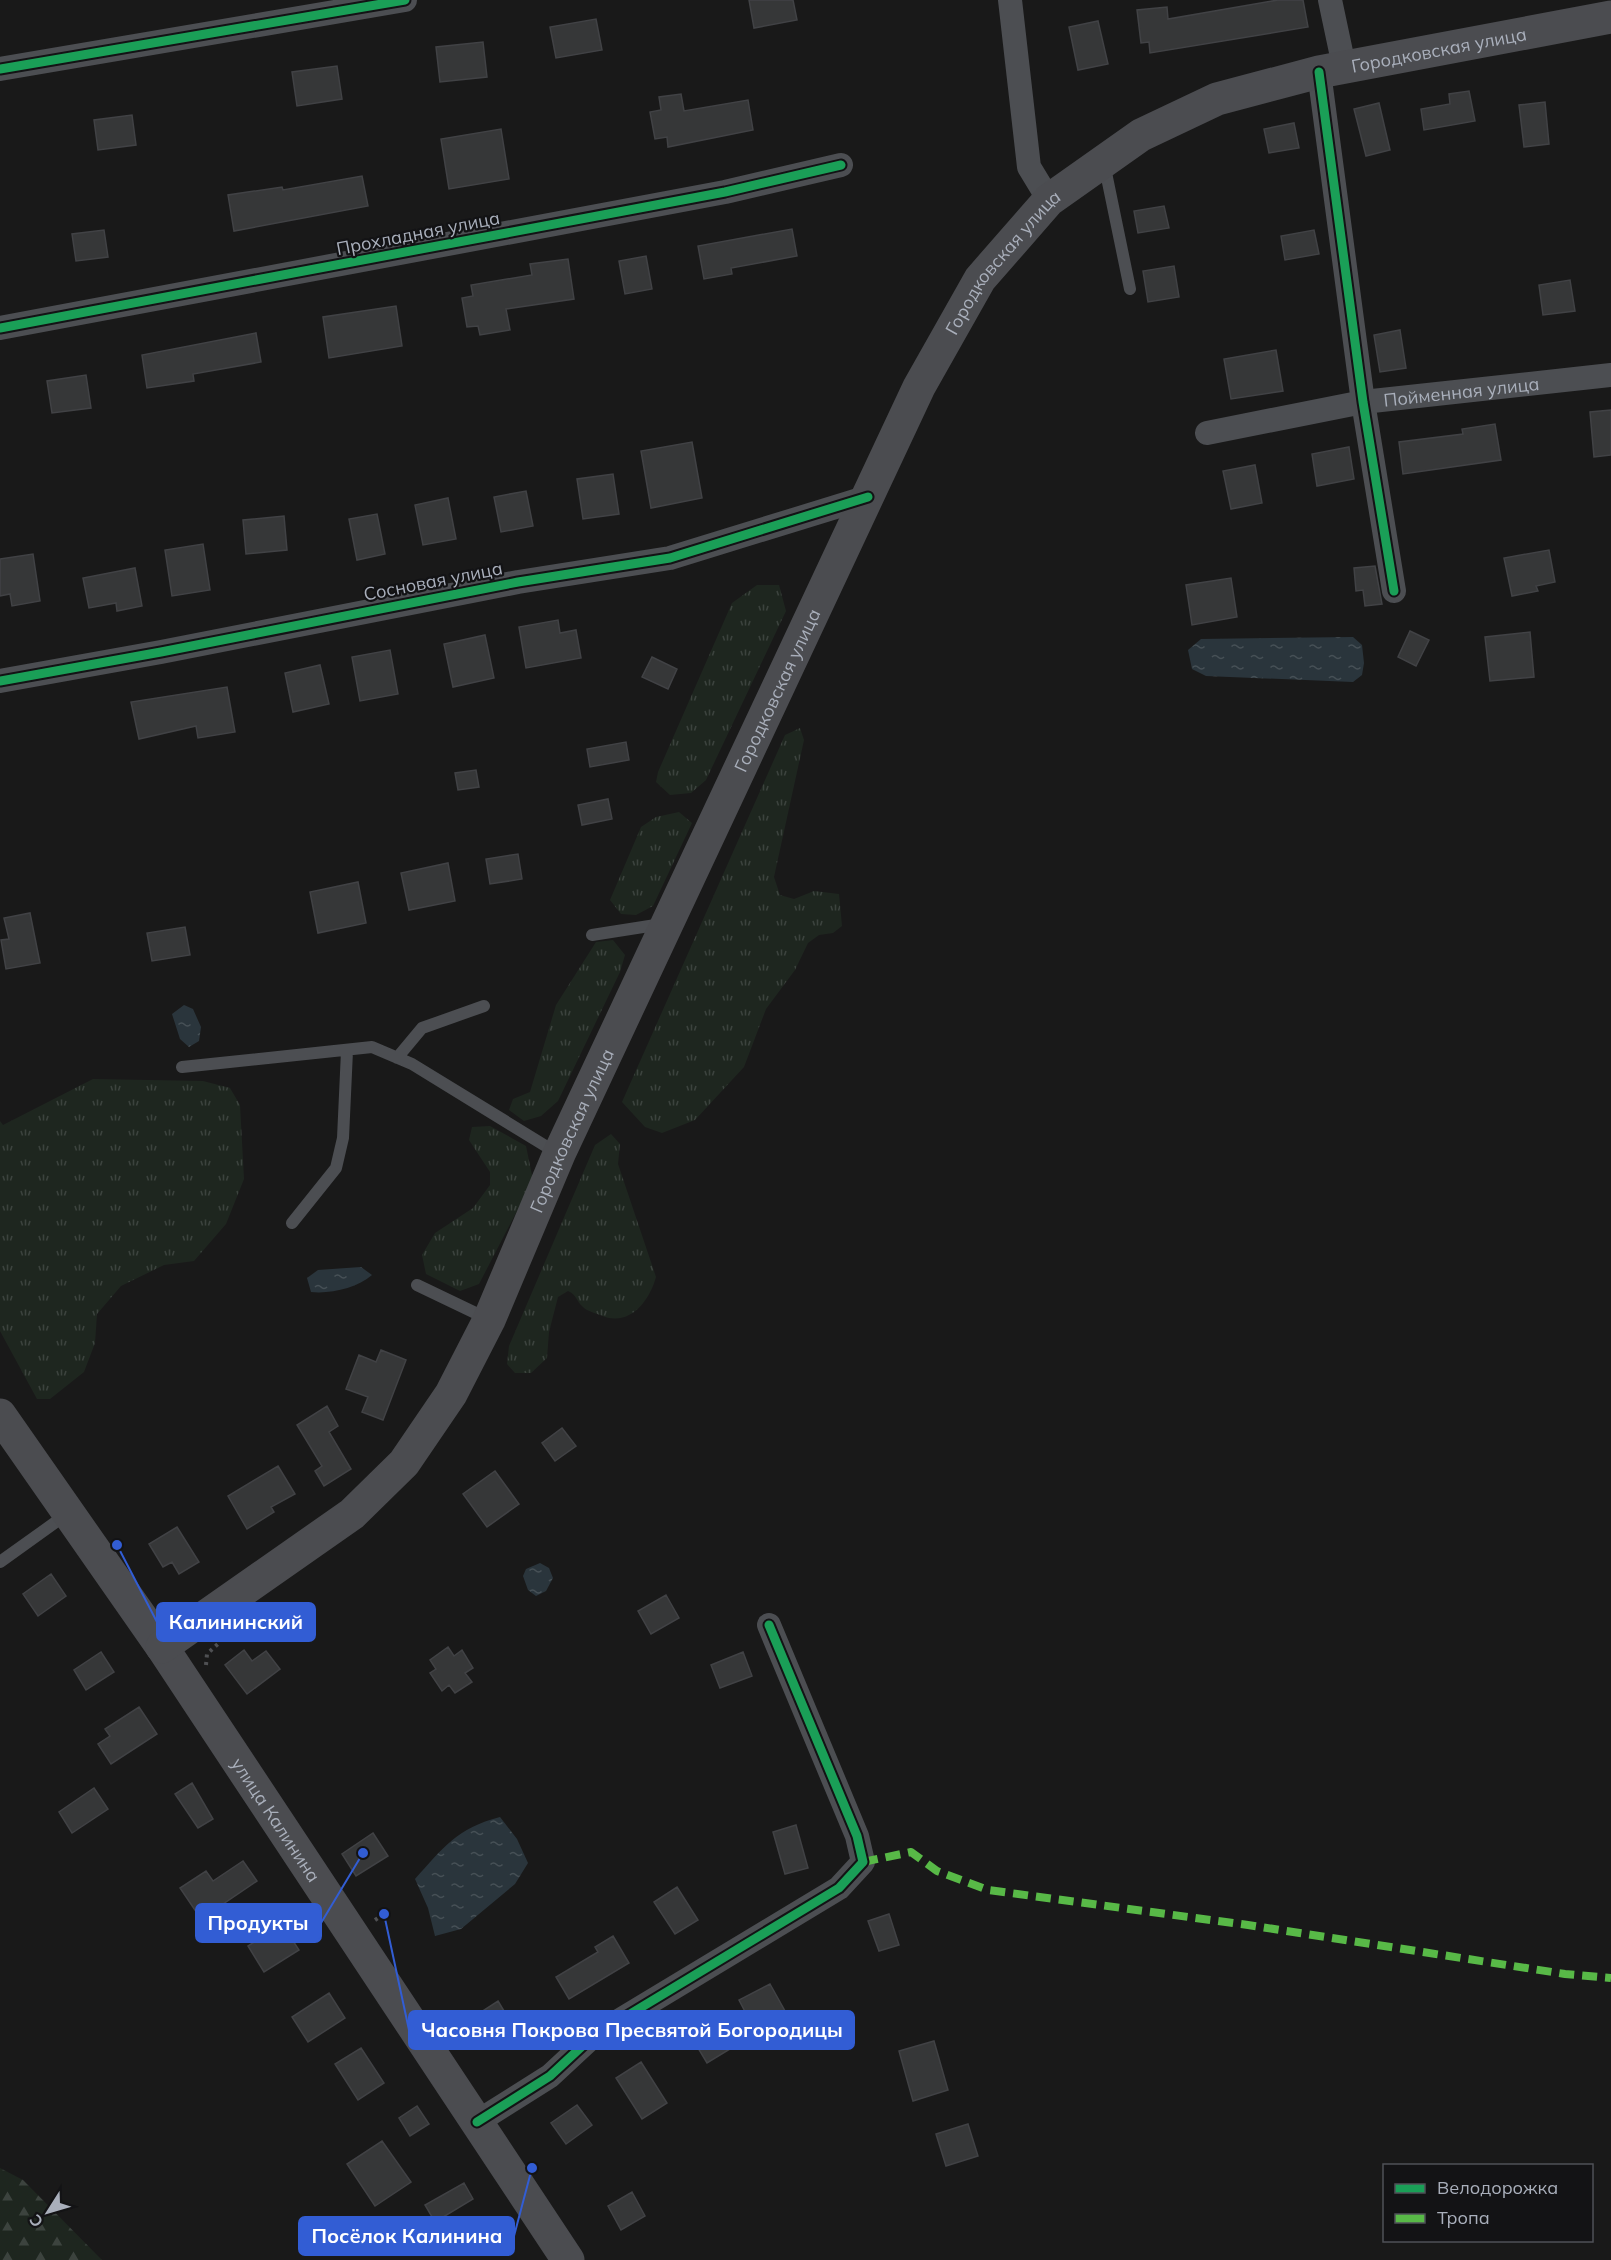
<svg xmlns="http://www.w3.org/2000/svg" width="1611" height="2260" viewBox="0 0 1611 2260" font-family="Mulish,sans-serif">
	<defs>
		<pattern id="grass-tufts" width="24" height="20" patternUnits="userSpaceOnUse" patternTransform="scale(1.5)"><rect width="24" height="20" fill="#1e261f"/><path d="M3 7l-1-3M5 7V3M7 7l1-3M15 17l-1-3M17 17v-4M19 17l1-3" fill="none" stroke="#3c433e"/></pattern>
		<pattern id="forest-firs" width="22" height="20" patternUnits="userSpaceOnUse" patternTransform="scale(1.5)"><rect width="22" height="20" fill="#1e261f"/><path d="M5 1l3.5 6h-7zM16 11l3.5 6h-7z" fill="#3c433e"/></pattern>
		<pattern id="water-ripples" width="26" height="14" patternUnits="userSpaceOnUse" patternTransform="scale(1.5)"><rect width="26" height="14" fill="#2a353c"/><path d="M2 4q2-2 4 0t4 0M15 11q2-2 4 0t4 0" fill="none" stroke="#465056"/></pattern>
	</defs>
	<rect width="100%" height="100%" fill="#191919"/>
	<path fill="url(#grass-tufts)" d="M 757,585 L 779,585 L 786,611 L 706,780 L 691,793 L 670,795 L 656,782 L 658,772 L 732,603 Z
		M 800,728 L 804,740 L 774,877 L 780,895 L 794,899 L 814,891 L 839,894 L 842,926 L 833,933 L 819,935 L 808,943 L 795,970 L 766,1009 L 744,1067 L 695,1120 L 662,1133 L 645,1127 L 622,1102 L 785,735 Z
		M 679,812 L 692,823 L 653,906 L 636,915 L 621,914 L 610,900 L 641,827 L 656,817 Z
		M 613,940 L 625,955 L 620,972 L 558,1101 L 541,1116 L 524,1121 L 509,1110 L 513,1099 L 530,1092 L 556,1005 L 596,942 Z
		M 93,1079 L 203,1081 L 230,1088 L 240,1105 L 244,1179 L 226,1224 L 194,1261 L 164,1265 L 121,1286 L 97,1314 L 95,1343 L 84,1372 L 50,1399 L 37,1399 L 0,1331 L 0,1121 L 3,1125 Z
		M 490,1126 L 526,1146 L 533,1180 L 479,1284 L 460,1291 L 426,1274 L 422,1255 L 435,1233 L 473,1208 L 490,1185 L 490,1172 L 469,1140 L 472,1127 Z
		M 611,1134 L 620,1144 L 618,1164 L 656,1277 C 649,1302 629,1328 600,1315 C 595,1313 587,1311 583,1307 C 576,1301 577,1295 568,1291 L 558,1297 L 549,1332 L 547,1358 L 531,1373 L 515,1373 L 507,1364 L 509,1346 L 595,1145 Z"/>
	<path fill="url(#forest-firs)" d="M 0,2168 L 23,2180 L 102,2260 L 0,2260 Z"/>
	<path fill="url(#water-ripples)" d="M 1353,637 L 1362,645 L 1364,663 L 1362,675 L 1353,682 L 1206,676 L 1192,669 L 1188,650 L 1201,639 Z
		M 184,1005 L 193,1009 L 201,1027 L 199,1041 L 189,1047 L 180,1039 L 172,1014 Z
		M 361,1267 L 372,1275 C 357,1288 331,1294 311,1292 L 307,1278 L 318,1270 Z
		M 540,1563 L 549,1568 L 553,1578 L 546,1591 L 536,1596 L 528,1590 L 523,1576 L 526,1569 Z
		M 500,1817 L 517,1839 L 528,1863 L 515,1884 L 461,1929 L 435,1936 L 428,1908 L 415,1879 C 443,1848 457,1828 500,1817 Z"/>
	<path fill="#363738" stroke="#414245" stroke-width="1.5" d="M 749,0 L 793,0 L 797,20 L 754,28 Z
		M 1278,0 L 1303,0 L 1308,27 L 1150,53 L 1149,42 L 1141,43 L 1137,10 L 1167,7 L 1168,19 Z
		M 596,19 L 602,50 L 556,58 L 550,27 Z
		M 1098,21 L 1108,64 L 1078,70 L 1069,27 Z
		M 483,42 L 487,77 L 440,82 L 436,47 Z
		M 337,66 L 342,99 L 297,106 L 292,72 Z
		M 1469,91 L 1475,121 L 1424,130 L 1421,109 L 1450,104 L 1449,94 Z
		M 681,94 L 684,111 L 748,100 L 753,130 L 668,147 L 667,137 L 655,139 L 650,112 L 661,110 L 659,97 Z
		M 1545,102 L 1549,144 L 1524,147 L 1519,105 Z
		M 1379,103 L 1390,150 L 1366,156 L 1354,109 Z
		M 132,115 L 136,145 L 98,150 L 94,120 Z
		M 1294,123 L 1299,148 L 1269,153 L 1264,129 Z
		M 501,129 L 509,179 L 449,189 L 441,139 Z
		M 362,176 L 368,206 L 234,231 L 228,195 L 282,187 L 283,190 Z
		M 1164,206 L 1169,228 L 1138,233 L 1134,211 Z
		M 792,229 L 797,256 L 731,268 L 732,274 L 704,279 L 698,246 Z
		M 104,230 L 108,257 L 76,261 L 72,234 Z
		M 1314,230 L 1319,254 L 1285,260 L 1281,236 Z
		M 646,256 L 652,289 L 625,294 L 619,261 Z
		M 568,259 L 574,299 L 506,309 L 510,330 L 480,335 L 478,326 L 467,327 L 462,298 L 473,296 L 471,285 L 532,275 L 530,264 Z
		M 1174,266 L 1179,297 L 1148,302 L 1143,271 Z
		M 1570,280 L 1575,311 L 1543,315 L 1539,285 Z
		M 396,306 L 402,346 L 329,358 L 323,317 Z
		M 1400,330 L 1406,368 L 1380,372 L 1374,335 Z
		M 256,333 L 261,362 L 193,374 L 194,381 L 147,388 L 142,355 Z
		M 1276,350 L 1283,391 L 1231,399 L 1224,359 Z
		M 86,375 L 91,408 L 52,413 L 47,381 Z
		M 1611,410 L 1611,455 L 1594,457 L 1590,412 Z
		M 1495,424 L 1501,460 L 1403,474 L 1399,442 L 1463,434 L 1462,429 Z
		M 692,442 L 702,498 L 651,508 L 641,451 Z
		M 1349,447 L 1354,479 L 1317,486 L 1312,454 Z
		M 1255,465 L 1262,503 L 1231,509 L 1223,471 Z
		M 613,474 L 619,514 L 583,519 L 577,479 Z
		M 526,491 L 533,526 L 501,532 L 494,497 Z
		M 448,498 L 456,539 L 423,545 L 415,505 Z
		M 377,514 L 385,554 L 357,560 L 349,519 Z
		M 284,516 L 287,550 L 246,554 L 243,520 Z
		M 203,544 L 210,590 L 172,596 L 165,550 Z
		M 1549,550 L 1555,582 L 1536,586 L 1538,591 L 1512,596 L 1504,558 Z
		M 33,554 L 40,601 L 12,606 L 10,594 L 0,596 L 0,559 Z
		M 1375,566 L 1382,604 L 1365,606 L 1363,590 L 1356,591 L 1354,568 Z
		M 135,568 L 142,606 L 117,611 L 116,603 L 89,608 L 83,578 Z
		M 1231,578 L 1237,617 L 1192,625 L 1186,585 Z
		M 558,620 L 560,633 L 576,630 L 581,658 L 526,668 L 519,627 Z
		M 1410,631 L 1429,640 L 1416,666 L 1398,657 Z
		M 1530,632 L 1534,677 L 1490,681 L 1485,637 Z
		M 485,635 L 494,678 L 453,687 L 444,644 Z
		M 390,650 L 398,694 L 360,701 L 352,657 Z
		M 652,657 L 677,669 L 668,689 L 642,677 Z
		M 320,665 L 329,704 L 293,712 L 285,673 Z
		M 227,687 L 235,732 L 198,738 L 196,726 L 139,739 L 131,702 Z
		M 626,742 L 629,760 L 590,767 L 587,749 Z
		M 476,770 L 479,787 L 458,790 L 455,773 Z
		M 608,799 L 612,819 L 582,825 L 578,805 Z
		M 518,854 L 522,879 L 490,884 L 486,859 Z
		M 448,863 L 455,901 L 409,910 L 401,873 Z
		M 358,882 L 366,923 L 318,933 L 310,892 Z
		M 30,913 L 40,963 L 6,969 L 1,940 L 9,939 L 4,918 Z
		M 185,927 L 190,955 L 152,961 L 147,933 Z
		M 381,1350 L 406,1360 L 383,1420 L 362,1412 L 368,1397 L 346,1389 L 359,1355 L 376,1362 Z
		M 327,1406 L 338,1426 L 329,1432 L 351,1469 L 324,1486 L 315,1471 L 322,1466 L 297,1425 Z
		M 562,1428 L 576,1446 L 555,1461 L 542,1443 Z
		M 278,1466 L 295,1494 L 271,1507 L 274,1512 L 247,1529 L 228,1496 Z
		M 495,1471 L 519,1504 L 487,1527 L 463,1494 Z
		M 177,1527 L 199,1562 L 179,1574 L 172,1562 L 163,1567 L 149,1544 Z
		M 51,1574 L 66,1596 L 38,1616 L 23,1594 Z
		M 666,1595 L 679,1618 L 651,1634 L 638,1611 Z
		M 448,1647 L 454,1656 L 462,1650 L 473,1668 L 465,1673 L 472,1682 L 455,1693 L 449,1685 L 442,1691 L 430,1673 L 436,1669 L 430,1660 Z
		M 244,1650 L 252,1661 L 266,1651 L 280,1669 L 247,1694 L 225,1665 Z
		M 101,1652 L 114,1672 L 86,1690 L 74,1670 Z
		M 743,1652 L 752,1676 L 720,1688 L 711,1665 Z
		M 139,1707 L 157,1734 L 111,1764 L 98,1744 L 110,1736 L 105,1729 Z
		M 192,1783 L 213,1819 L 198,1828 L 175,1794 Z
		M 94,1788 L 108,1809 L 72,1833 L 59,1812 Z
		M 796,1825 L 808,1868 L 785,1874 L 773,1832 Z
		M 373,1833 L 388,1856 L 356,1876 L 342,1854 Z
		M 243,1861 L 257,1881 L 201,1919 L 180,1888 L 206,1871 L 213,1881 Z
		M 677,1887 L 698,1920 L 675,1934 L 654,1902 Z
		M 889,1914 L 899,1945 L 879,1951 L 868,1921 Z
		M 282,1924 L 299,1950 L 264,1972 L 248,1946 Z
		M 613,1936 L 629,1963 L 569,1999 L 556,1977 L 598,1952 L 595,1947 Z
		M 770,1984 L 790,2020 L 769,2031 L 762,2017 L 751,2023 L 739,2000 Z
		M 329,1993 L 345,2018 L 308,2042 L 292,2017 Z
		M 498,2001 L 519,2036 L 499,2048 L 478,2014 Z
		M 712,2019 L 730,2049 L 707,2063 L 689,2033 Z
		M 934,2041 L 948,2090 L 913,2101 L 899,2051 Z
		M 361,2048 L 384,2083 L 358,2100 L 335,2064 Z
		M 641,2062 L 667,2103 L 642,2119 L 616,2078 Z
		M 577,2105 L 592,2125 L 566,2144 L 551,2123 Z
		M 417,2106 L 429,2124 L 410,2136 L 399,2118 Z
		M 968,2124 L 978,2156 L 946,2166 L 936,2134 Z
		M 382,2141 L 411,2182 L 375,2206 L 347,2164 Z
		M 464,2183 L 473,2199 L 435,2222 L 425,2205 Z
		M 632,2192 L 645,2216 L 621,2230 L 608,2206 Z"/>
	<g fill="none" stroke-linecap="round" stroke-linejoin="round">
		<path stroke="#4f5053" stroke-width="4" stroke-dasharray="3 4.5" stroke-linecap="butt" d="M 206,1665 L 207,1654 L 220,1642
			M 375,1920 L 384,1914"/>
		<path stroke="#4c4e52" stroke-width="12" d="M 1104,163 L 1130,289
			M 592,935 L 662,924
			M 397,1058 L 422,1028 L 484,1006
			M 182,1067 L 372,1047 L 412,1064 L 557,1153
			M 292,1223 L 336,1168 L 343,1138 L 347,1051
			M 417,1285 L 488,1319
			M 0,1562 L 67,1514"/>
		<g stroke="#4c4e52" stroke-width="24">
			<path d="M 1010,0 L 1029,167 L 1049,200"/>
			<path d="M 1330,0 L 1344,66"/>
			<path d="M 0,69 L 405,0"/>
			<path d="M 1319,72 L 1363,402 L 1394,591"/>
			<path d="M 0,328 L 725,192 L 841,165"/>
			<path id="s1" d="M 1207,433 L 1363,402 L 1611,375"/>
			<path d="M 0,681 L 161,652 L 518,582 L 670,558 L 868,497"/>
			<path d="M 477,2122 L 550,2076 L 592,2037 L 839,1888 L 863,1862 L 857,1836 L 769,1625"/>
		</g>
		<g stroke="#4b4c50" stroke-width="33">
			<path id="s2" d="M 0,1415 L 162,1647 L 568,2260"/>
			<path id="s3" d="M 162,1647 L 352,1514 L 404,1463 L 451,1394 L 489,1320 L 559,1154 L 919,387 L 980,279 L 1049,200 L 1141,135 L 1217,99 L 1319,72 L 1611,17"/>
		</g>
		<path stroke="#58b947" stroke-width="8" stroke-dasharray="15 8" stroke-linecap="butt" d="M 863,1862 L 911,1852 L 937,1871 L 988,1890 L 1248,1925 L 1565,1974 L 1611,1978"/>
		<g stroke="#131315" stroke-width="13">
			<path id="cycleway" d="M 0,69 L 405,0
				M 1319,72 L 1363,402 L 1394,591
				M 0,328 L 725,192 L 841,165
				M 0,681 L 161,652 L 518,582 L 670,558 L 868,497
				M 477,2122 L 550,2076 L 592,2037 L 839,1888 L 863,1862 L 857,1836 L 769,1625"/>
		</g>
		<use href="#cycleway" stroke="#1a9f57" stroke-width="9"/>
	</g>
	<g text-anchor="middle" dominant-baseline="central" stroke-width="4.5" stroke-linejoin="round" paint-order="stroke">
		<g font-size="18" fill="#a9afbb" stroke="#131315">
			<text stroke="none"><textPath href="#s3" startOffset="2152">Городковская улица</textPath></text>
			<text transform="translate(418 233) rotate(-11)">Прохладная улица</text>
			<text stroke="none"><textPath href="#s3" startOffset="1650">Городковская улица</textPath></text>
			<text stroke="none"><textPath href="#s1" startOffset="258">Пойменная улица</textPath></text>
			<text transform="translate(433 581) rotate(-11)">Сосновая улица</text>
			<text stroke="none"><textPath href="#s3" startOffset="1164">Городковская улица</textPath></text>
			<text stroke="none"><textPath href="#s3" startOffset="678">Городковская улица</textPath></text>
			<text stroke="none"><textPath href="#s2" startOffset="490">улица Калинина</textPath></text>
		</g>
	</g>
	<path fill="none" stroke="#325dd4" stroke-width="2" d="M117 1545L157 1622M363 1853L321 1923M384 1914L409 2030M532 2168L514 2236"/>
	<g fill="#325dd4" stroke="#131315" stroke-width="2">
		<circle cx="117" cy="1545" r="6"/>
		<circle cx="363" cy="1853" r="6"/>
		<circle cx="384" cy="1914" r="6"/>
		<circle cx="532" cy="2168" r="6"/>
	</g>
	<g fill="#325dd4" stroke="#325dd4" stroke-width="2">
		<rect x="157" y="1603" width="158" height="38" rx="6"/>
		<rect x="196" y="1904" width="125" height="38" rx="6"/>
		<rect x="409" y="2011" width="445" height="38" rx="6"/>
		<rect x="299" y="2217" width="215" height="38" rx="6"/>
	</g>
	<g font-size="20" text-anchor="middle" font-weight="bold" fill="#fff">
		<text x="236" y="1629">Калининский</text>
		<text x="258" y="1930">Продукты</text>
		<text x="632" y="2037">Часовня Покрова Пресвятой Богородицы</text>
		<text x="407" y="2243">Посёлок Калинина</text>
	</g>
	<rect x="1383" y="2164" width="210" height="78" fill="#131315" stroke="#4f5157" stroke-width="1.5"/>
	<rect x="1395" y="2184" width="30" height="9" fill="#1a9f57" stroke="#4f5157" stroke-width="1.5"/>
	<text x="1437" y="2194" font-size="18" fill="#a9afbb">Велодорожка</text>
	<rect x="1395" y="2214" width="30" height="9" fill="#58b947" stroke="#4f5157" stroke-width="1.5"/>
	<text x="1437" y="2224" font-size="18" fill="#a9afbb">Тропа</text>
	<g transform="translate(48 2212) rotate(233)" stroke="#131315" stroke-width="4.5" paint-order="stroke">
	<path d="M0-4.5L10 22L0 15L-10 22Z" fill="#a9afbb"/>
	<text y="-9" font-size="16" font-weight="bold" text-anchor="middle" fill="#a9afbb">С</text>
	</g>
</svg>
